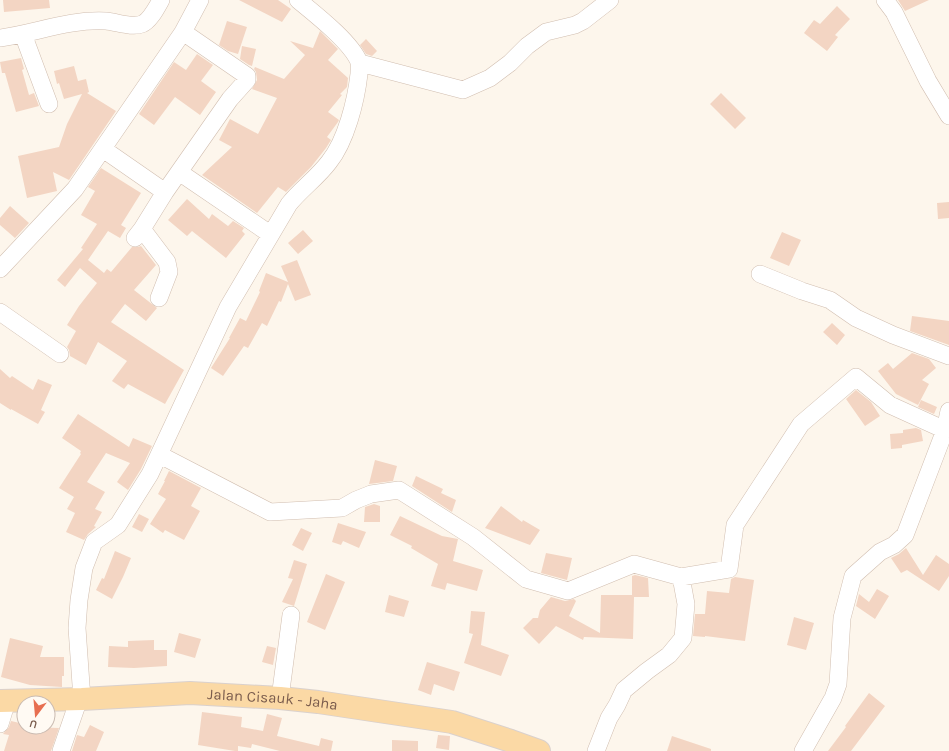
<svg xmlns="http://www.w3.org/2000/svg" width="949" height="751" viewBox="0 0 949 751" font-family="Karla,sans-serif">
	<rect width="100%" height="100%" fill="#fdf6ec"/>
	<path fill="#f3d5c3" d="M 3,0 L 49,0 L 50,8 L 4,12 Z
		M 239,0 L 278,0 L 291,9 L 282,22 Z
		M 898,0 L 929,0 L 905,11 Z
		M 837,6 L 850,19 L 835,35 L 838,37 L 827,51 L 804,33 L 814,20 L 820,24 Z
		M 227,21 L 247,27 L 238,54 L 228,51 L 219,45 Z
		M 320,31 L 338,49 L 328,60 L 348,78 L 347,87 L 340,94 L 342,95 L 328,112 L 339,120 L 338,122 L 327,137 L 331,140 L 326,148 L 311,167 L 286,192 L 278,187 L 257,213 L 202,175 L 232,147 L 219,140 L 230,119 L 258,134 L 277,98 L 252,89 L 257,80 L 256,72 L 254,69 L 255,67 L 284,79 L 305,55 L 290,41 L 313,48 Z
		M 366,39 L 377,51 L 372,56 L 366,54 L 360,45 Z
		M 242,46 L 256,49 L 252,66 L 249,65 L 240,59 Z
		M 197,54 L 213,65 L 201,81 L 216,92 L 200,115 L 175,97 L 154,125 L 139,114 L 174,62 L 186,70 Z
		M 21,58 L 24,69 L 22,70 L 29,95 L 34,93 L 39,106 L 16,112 L 5,73 L 2,73 L 0,62 Z
		M 74,66 L 78,81 L 86,79 L 89,92 L 87,93 L 116,111 L 69,180 L 53,172 L 57,191 L 27,198 L 18,156 L 59,147 L 67,124 L 82,94 L 64,99 L 59,83 L 57,84 L 54,71 Z
		M 721,93 L 746,118 L 735,129 L 710,104 Z
		M 101,168 L 141,193 L 121,225 L 126,228 L 120,238 L 108,231 L 88,260 L 104,273 L 107,269 L 111,272 L 132,247 L 138,247 L 141,246 L 156,265 L 134,290 L 157,308 L 146,321 L 125,304 L 111,322 L 184,370 L 165,404 L 128,384 L 124,389 L 112,381 L 127,361 L 98,342 L 86,365 L 70,356 L 69,350 L 67,347 L 76,331 L 67,325 L 79,306 L 97,283 L 80,268 L 65,287 L 57,280 L 83,249 L 81,248 L 97,224 L 81,215 L 95,191 L 88,187 Z
		M 187,199 L 209,219 L 212,214 L 228,226 L 233,221 L 244,228 L 242,231 L 245,234 L 226,258 L 192,231 L 187,236 L 168,220 Z
		M 949,202 L 949,218 L 938,219 L 937,203 Z
		M 10,206 L 29,223 L 15,238 L 0,225 L 0,218 Z
		M 303,230 L 313,241 L 298,254 L 288,243 Z
		M 782,232 L 801,240 L 789,266 L 770,258 Z
		M 297,260 L 311,295 L 295,301 L 288,284 L 281,302 L 279,301 L 267,326 L 262,323 L 248,348 L 244,346 L 223,376 L 211,368 L 230,338 L 229,338 L 240,318 L 246,321 L 260,292 L 259,291 L 266,273 L 288,282 L 281,266 Z
		M 912,316 L 949,321 L 949,345 L 910,331 Z
		M 832,323 L 845,335 L 837,345 L 823,332 Z
		M 912,353 L 929,359 L 936,368 L 922,380 L 929,384 L 918,405 L 896,394 L 878,371 L 888,363 L 893,369 Z
		M 0,369 L 10,378 L 12,376 L 33,390 L 38,379 L 52,385 L 41,410 L 45,412 L 38,424 L 11,409 L 11,410 L 0,403 Z
		M 856,390 L 871,402 L 880,416 L 865,426 L 846,399 Z
		M 921,400 L 937,407 L 934,414 L 918,407 Z
		M 78,414 L 129,447 L 133,438 L 152,446 L 141,469 L 128,490 L 117,482 L 130,463 L 106,453 L 87,482 L 105,492 L 95,509 L 102,512 L 94,526 L 96,527 L 88,534 L 84,540 L 66,532 L 75,513 L 67,509 L 74,497 L 59,488 L 81,454 L 80,453 L 81,451 L 62,438 Z
		M 916,428 L 921,430 L 923,441 L 902,445 L 902,448 L 891,449 L 890,434 L 903,433 L 903,430 Z
		M 375,460 L 397,466 L 393,481 L 369,484 Z
		M 169,471 L 201,488 L 191,506 L 200,511 L 184,540 L 165,530 L 163,533 L 150,524 L 166,499 L 158,494 L 165,481 L 164,481 Z
		M 416,476 L 443,489 L 441,493 L 456,500 L 452,512 L 412,486 Z
		M 374,504 L 380,506 L 380,522 L 364,522 L 365,507 Z
		M 501,506 L 522,522 L 523,520 L 540,530 L 530,545 L 485,528 Z
		M 139,514 L 149,519 L 142,532 L 132,527 Z
		M 400,516 L 442,536 L 458,539 L 453,561 L 483,570 L 477,591 L 447,583 L 445,590 L 431,586 L 438,564 L 411,548 L 412,546 L 390,535 Z
		M 338,523 L 366,532 L 359,548 L 343,541 L 341,545 L 332,542 Z
		M 301,528 L 312,533 L 303,551 L 292,545 Z
		M 906,548 L 923,575 L 936,555 L 949,564 L 949,576 L 939,591 L 907,570 L 901,573 L 891,558 L 899,554 Z
		M 115,551 L 131,558 L 123,577 L 112,599 L 96,590 L 102,578 L 104,579 Z
		M 546,553 L 572,558 L 567,580 L 541,573 Z
		M 294,560 L 307,564 L 294,606 L 282,602 L 293,579 L 288,578 Z
		M 326,574 L 345,582 L 325,630 L 307,622 Z
		M 635,575 L 648,578 L 649,597 L 634,597 L 633,639 L 584,637 L 583,640 L 556,626 L 539,644 L 523,628 L 533,618 L 538,618 L 540,610 L 551,597 L 565,601 L 574,599 L 576,601 L 569,616 L 600,633 L 601,595 L 632,595 L 632,576 Z
		M 735,577 L 754,580 L 745,641 L 705,636 L 705,637 L 693,636 L 695,614 L 705,614 L 707,591 L 729,593 L 731,579 Z
		M 877,589 L 889,596 L 875,619 L 856,606 L 859,594 L 869,602 Z
		M 389,595 L 409,601 L 404,617 L 385,612 Z
		M 471,611 L 485,612 L 481,645 L 509,655 L 501,676 L 464,663 L 473,634 L 469,633 Z
		M 794,617 L 814,623 L 806,650 L 787,645 Z
		M 179,633 L 201,639 L 195,658 L 174,652 Z
		M 10,638 L 43,646 L 40,657 L 64,657 L 64,676 L 62,676 L 62,687 L 30,685 L 1,677 Z
		M 154,640 L 154,650 L 167,650 L 167,666 L 134,668 L 108,667 L 109,646 L 128,647 L 128,641 Z
		M 267,646 L 276,648 L 273,665 L 262,662 Z
		M 427,662 L 460,672 L 454,691 L 434,684 L 431,695 L 418,690 Z
		M 869,693 L 885,706 L 851,751 L 828,751 L 846,727 L 845,726 Z
		M 202,712 L 242,717 L 241,727 L 263,731 L 267,714 L 282,718 L 277,736 L 319,746 L 321,738 L 333,741 L 331,751 L 280,751 L 252,744 L 251,748 L 238,746 L 238,751 L 235,751 L 198,745 Z
		M 11,721 L 24,724 L 24,727 L 59,728 L 51,751 L 4,751 L 9,735 L 3,734 L 9,727 Z
		M 90,725 L 104,732 L 96,751 L 72,751 L 77,735 L 84,737 Z
		M 438,735 L 450,736 L 449,750 L 436,748 Z
		M 672,736 L 711,749 L 711,751 L 667,751 Z
		M 392,740 L 418,741 L 418,751 L 392,751 Z"/>
	<g fill="none" stroke-linecap="round" stroke-linejoin="round">
		<g stroke="#d1beb0" stroke-width="18">
			<path id="minor" d="M 885,0 L 894,12 L 928,81 L 949,116
				M 23,34 L 49,104
				M 0,38 C 36,33 69,19 106,21 C 117,22 132,28 142,24 C 150,21 157,7 161,0
				M 360,63 L 463,90 L 490,78 L 510,63 L 527,46 L 546,32 L 575,25 L 583,21 L 610,0
				M 103,149 L 165,192
				M 179,172 L 270,234
				M 142,229 L 167,262 L 169,272 L 159,298
				M 135,238 L 142,229 L 165,192 L 230,99 L 247,80 L 247,76 L 183,32
				M 0,269 L 75,189 L 183,32 L 200,0
				M 760,274 L 802,291 L 830,300 L 856,318 L 893,335 L 949,356
				M 0,312 L 60,354
				M 160,455 L 270,512 L 342,508 L 356,500 L 371,494 L 399,490 L 473,537 L 526,579 L 568,591 L 634,564 L 681,577 L 729,569 L 735,525 L 801,424 L 856,377 L 890,405 L 945,430
				M 280,698 L 291,615
				M 82,699 L 77,628 L 79,600 L 84,568 L 94,542 L 118,525 L 150,474 L 228,307 L 289,204 C 301,189 317,178 329,162 C 346,141 356,101 359,74 C 359,71 360,66 359,62 C 351,42 315,14 298,0
				M 0,724 L 7,701
				M 61,751 L 79,699
				M 596,751 L 609,718 L 617,705 L 624,690 L 647,671 L 669,655 L 683,638 L 686,604 L 681,577
				M 803,751 L 833,698 L 838,684 L 842,618 L 853,576 L 880,552 L 894,545 L 905,535 L 945,430 L 949,411"/>
		</g>
		<g stroke="#dad1cd" stroke-width="24">
			<g id="major">
				<path id="s1" d="M 0,701 L 82,699 L 190,693 L 280,698 L 318,702 L 452,722 L 511,741 L 539,751"/>
			</g>
		</g>
		<use href="#minor" stroke="#fff" stroke-width="17"/>
		<use href="#major" stroke="#fbd9a5" stroke-width="22"/>
	</g>
	<g text-anchor="middle" dominant-baseline="central" stroke-width="3" stroke-linejoin="round" paint-order="stroke">
		<g font-size="15" fill="#7a5c4d" stroke="#fffaf3">
			<text stroke="none"><textPath href="#s1" startOffset="273">Jalan Cisauk - Jaha</textPath></text>
		</g>
	</g>
	<g transform="translate(36 715) rotate(196)"><circle r="19" fill="#fffaf3" stroke="#cabbb1"/>
	<path d="M0-3L7 15L0 10L-7 15Z" fill="#e76f51"/>
	<text y="-6" font-size="11" font-weight="bold" text-anchor="middle" fill="#7a5c4d">U</text>
	</g>
</svg>
